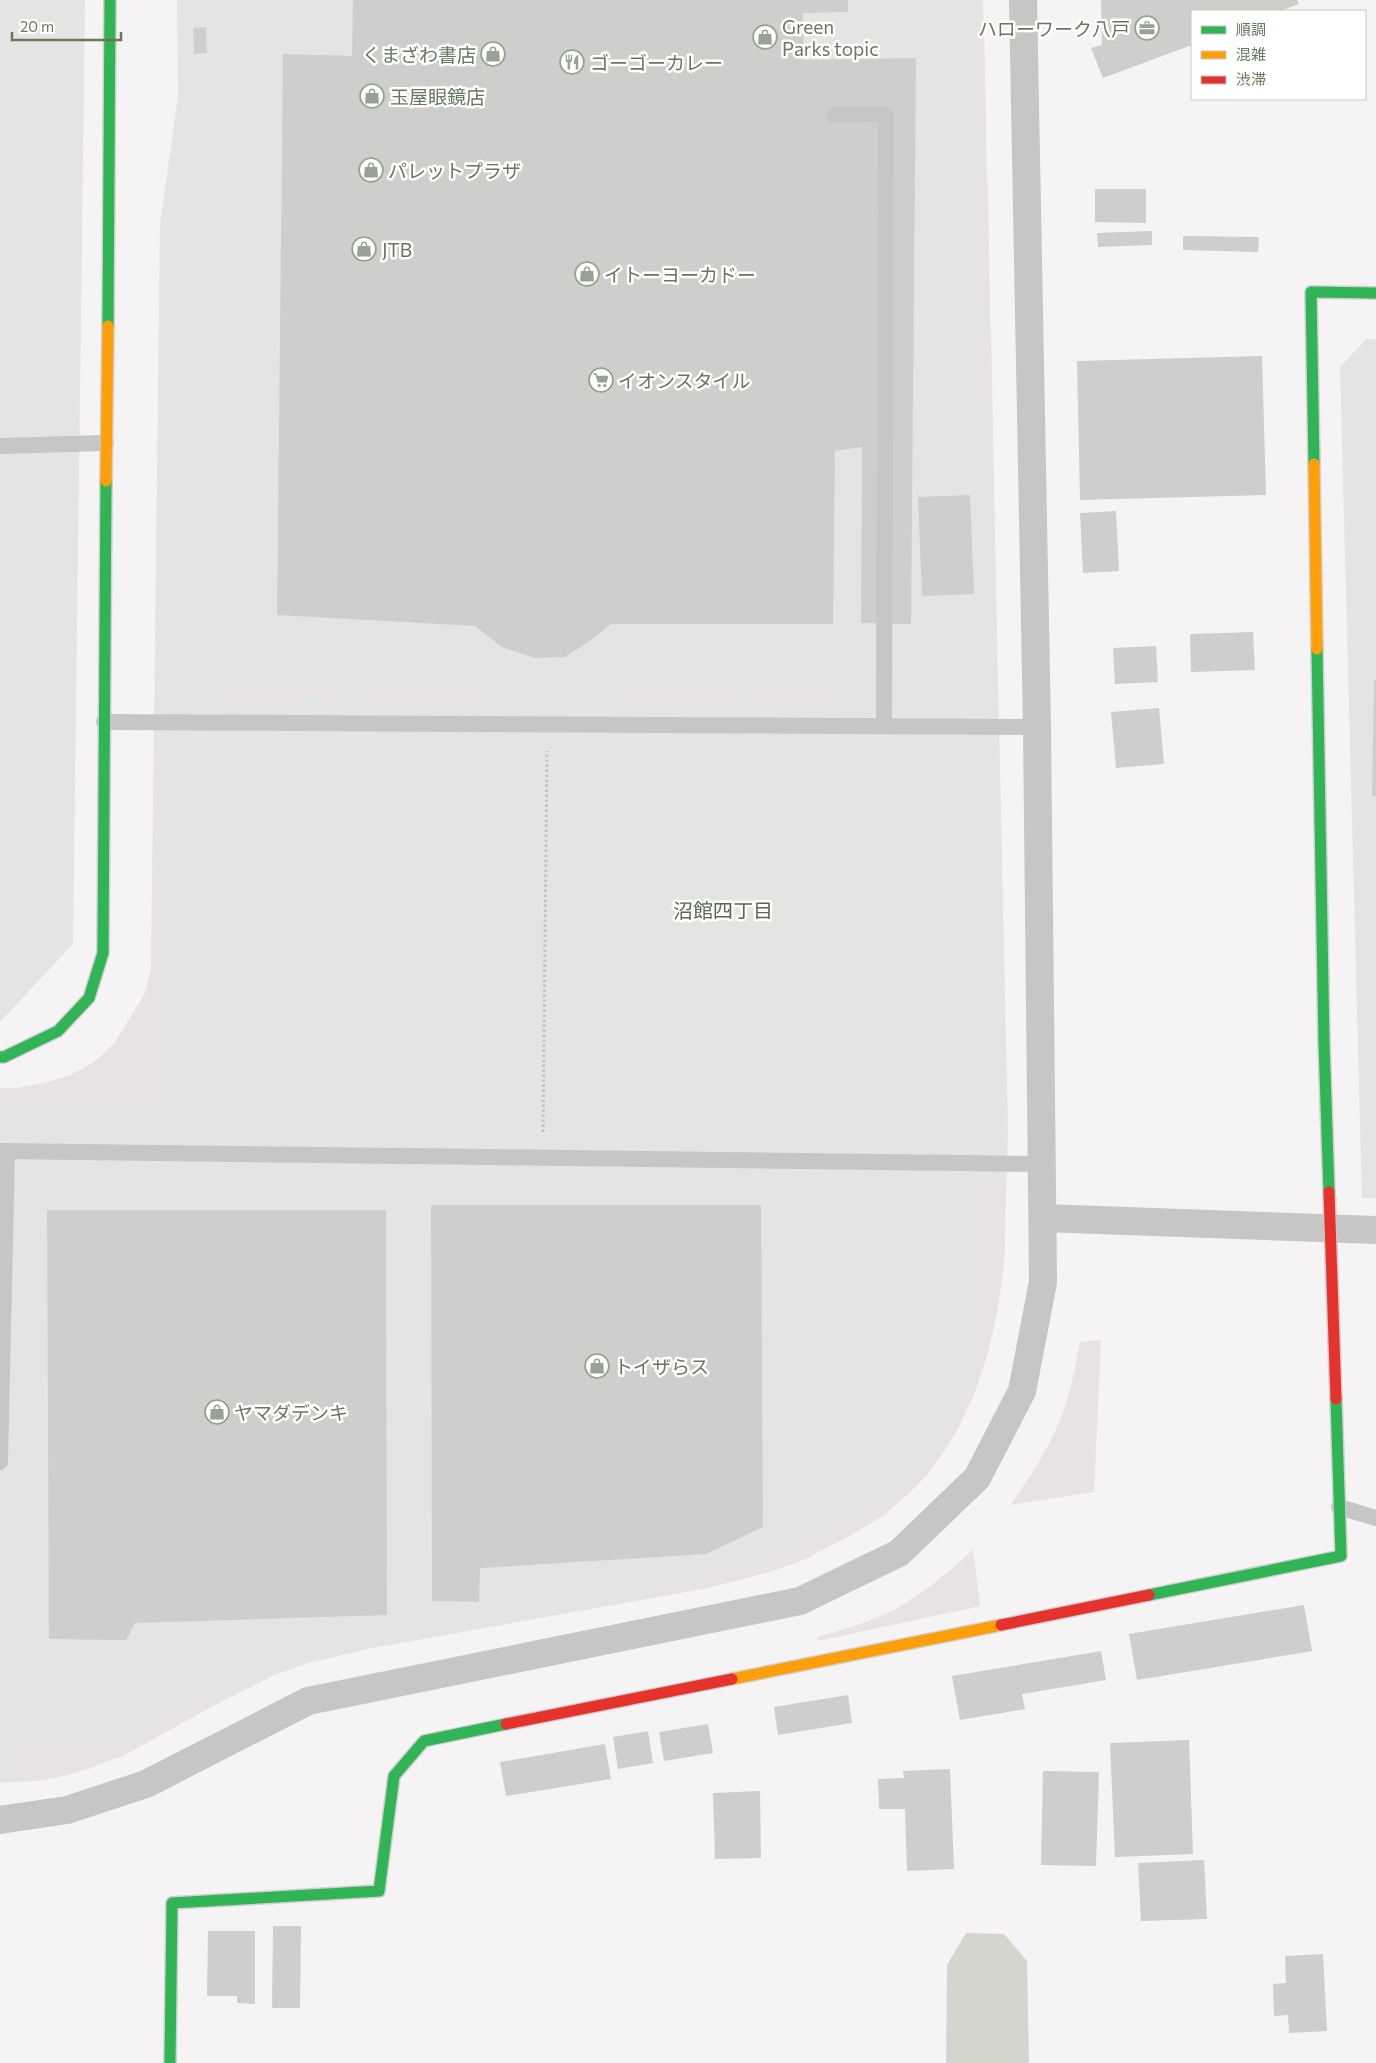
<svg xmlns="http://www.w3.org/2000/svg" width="1376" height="2063" viewBox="0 0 1376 2063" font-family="Commissioner,'Noto Sans JP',sans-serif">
	<rect width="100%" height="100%" fill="#f5f3f4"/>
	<path fill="#e4e4e3" d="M 0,0 L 85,0 L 73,944 L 0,1022 Z
		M 177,0 L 983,0 L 1008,1130 L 1004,1262 L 998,1307 L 988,1353 L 975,1392 L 956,1432 L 928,1474 L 886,1514 L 844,1539 L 799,1561 L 765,1573 L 708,1588 L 367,1649 L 308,1663 L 272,1676 L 209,1708 L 123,1756 L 71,1774 L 27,1781 L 0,1783 L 0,1088 L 17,1088 L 45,1083 L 68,1076 L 93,1063 L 114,1044 L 133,1016 L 145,993 L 151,969 L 160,225 L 178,96 Z
		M 1366,339 L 1376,339 L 1376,1198 L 1362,1198 L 1340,367 Z"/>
	<path fill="#e7e2e4" d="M 984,31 L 986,126 L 975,126 L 973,35 Z
		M 988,183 L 990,307 L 979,309 L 976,184 Z
		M 991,326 L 997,657 L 986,657 L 980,327 Z
		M 217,687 L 337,687 L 337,698 L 216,696 Z
		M 359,687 L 476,689 L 476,699 L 360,698 Z
		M 832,690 L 833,703 L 755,703 L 754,691 Z
		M 616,691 L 735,692 L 735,703 L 616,702 Z
		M 154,752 L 168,752 L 166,1102 L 0,1101 L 0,1088 L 17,1088 L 45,1083 L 68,1076 L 93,1063 L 114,1044 L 145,993 L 151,969 L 153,936 Z
		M 1005,1184 C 1005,1210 1006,1237 1004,1263 C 996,1337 976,1415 928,1473 C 902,1505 864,1529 828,1547 C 818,1552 808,1558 798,1562 C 749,1580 698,1589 648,1599 L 645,1590 C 742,1571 865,1541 929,1459 C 935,1452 939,1442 944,1433 C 951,1422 966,1394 968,1382 C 970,1361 968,1338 969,1317 C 969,1273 969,1229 970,1185 Z
		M 1101,1340 L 1094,1492 L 1010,1505 C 1029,1479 1049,1448 1061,1418 C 1071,1393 1075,1367 1080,1342 Z
		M 973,1549 L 980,1606 L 818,1641 L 817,1637 C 843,1630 869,1622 894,1610 C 920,1596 952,1570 973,1549 Z
		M 207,1702 L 209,1708 C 150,1740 90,1780 21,1782 L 20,1748 L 123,1745 Z"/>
	<path fill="#d2d6cc" d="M 966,1933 L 1004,1934 L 1027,1961 L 1029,2063 L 946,2063 L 947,1965 Z"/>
	<path fill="#cecfcc" d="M 353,0 L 848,0 L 848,12 L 803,13 L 804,60 L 916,58 L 911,624 L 861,623 L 862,447 L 835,451 L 833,624 L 611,624 L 590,641 L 565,657 L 535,658 L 502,647 L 475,626 L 277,615 L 283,54 L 352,56 Z
		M 1101,0 L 1297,0 L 1299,4 L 1280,11 L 1192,11 L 1192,45 L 1103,78 L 1091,48 L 1102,45 Z
		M 206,27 L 207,53 L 194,54 L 193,28 Z
		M 1095,189 L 1146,189 L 1146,223 L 1095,222 Z
		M 1152,231 L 1152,245 L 1098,247 L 1097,233 Z
		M 1183,236 L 1259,237 L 1258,252 L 1183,250 Z
		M 1262,356 L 1266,495 L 1080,500 L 1077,361 Z
		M 970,495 L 974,594 L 922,596 L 918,497 Z
		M 1116,511 L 1119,571 L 1083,573 L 1080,513 Z
		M 1253,632 L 1255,670 L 1191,672 L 1190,634 Z
		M 1156,646 L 1158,682 L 1115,684 L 1113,648 Z
		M 1374,680 L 1376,680 L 1376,796 L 1372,796 Z
		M 1159,708 L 1164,764 L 1116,768 L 1111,712 Z
		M 431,1205 L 761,1205 L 763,1527 L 706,1554 L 480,1568 L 479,1602 L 432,1601 Z
		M 47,1210 L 386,1210 L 387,1615 L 135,1623 L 126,1640 L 49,1639 Z
		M 1304,1605 L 1312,1651 L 1137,1680 L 1129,1634 Z
		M 1101,1651 L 1106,1680 L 1022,1694 L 1025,1709 L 960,1720 L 952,1676 Z
		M 848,1695 L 852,1723 L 778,1735 L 774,1707 Z
		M 708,1724 L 713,1753 L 664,1761 L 659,1732 Z
		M 648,1731 L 653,1763 L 618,1769 L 613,1737 Z
		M 1189,1740 L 1193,1854 L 1115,1857 L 1110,1743 Z
		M 605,1744 L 611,1779 L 506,1796 L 500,1762 Z
		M 950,1769 L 954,1869 L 907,1871 L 905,1809 L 879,1809 L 878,1779 L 904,1778 L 903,1771 Z
		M 1043,1771 L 1099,1772 L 1096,1866 L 1041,1865 Z
		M 760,1791 L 761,1858 L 715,1859 L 713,1793 Z
		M 1204,1860 L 1207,1919 L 1141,1921 L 1138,1863 Z
		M 273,1926 L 301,1926 L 300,2008 L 272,2008 Z
		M 208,1931 L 255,1931 L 255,2004 L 237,2003 L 237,1996 L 207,1996 Z
		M 1323,1954 L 1327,2031 L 1289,2033 L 1288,2015 L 1274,2016 L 1273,1984 L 1286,1983 L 1285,1956 Z"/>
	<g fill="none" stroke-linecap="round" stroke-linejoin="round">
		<g stroke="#d0d0cf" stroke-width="14">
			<path id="fast" d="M 108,326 L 110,0
				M 1314,464 L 1311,292 L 1376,293
				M 1317,649 L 1324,1042 L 1329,1192
				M 0,1057 L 4,1057 L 58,1031 L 89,998 L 103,953 L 106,481
				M 1149,1595 L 1341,1556 L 1336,1399
				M 170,2063 L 172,1903 L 379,1891 L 394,1776 L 424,1741 L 506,1724"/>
		</g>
		<g stroke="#d0d0cf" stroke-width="14">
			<path id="slow" d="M 1314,464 L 1317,649
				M 106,481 L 108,326
				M 732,1679 L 1001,1625"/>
		</g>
		<g stroke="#d0d0cf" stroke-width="14">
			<path id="jam" d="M 1329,1192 L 1336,1399
				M 1001,1625 L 1149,1595
				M 506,1724 L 732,1679"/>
		</g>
		<path stroke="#c4c4c2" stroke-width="3" stroke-dasharray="2.5 2.5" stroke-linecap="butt" d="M 543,1132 L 547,751"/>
		<path stroke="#c6c7c5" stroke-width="16" d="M 834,115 L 886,114 L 884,726
			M 0,446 L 106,443
			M 104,722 L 1037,727
			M 0,1151 L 1043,1164
			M 0,1462 L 7,1151
			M 1339,1507 L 1376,1518"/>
		<path stroke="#c6c7c5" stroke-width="28" d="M 1044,1218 L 1376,1230
			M 0,1820 L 67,1810 L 146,1784 L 308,1701 L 800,1601 L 899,1553 L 977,1478 L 1022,1391 L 1043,1282 L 1037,727 L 1023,0"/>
		<use href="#fast" stroke="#30b455" stroke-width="11"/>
		<use href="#slow" stroke="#ff9f0a" stroke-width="11"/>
		<use href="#jam" stroke="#e5322d" stroke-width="11"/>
	</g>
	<defs>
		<g id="office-ring" transform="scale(1.25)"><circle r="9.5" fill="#fff" stroke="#99a292" stroke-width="1.5"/><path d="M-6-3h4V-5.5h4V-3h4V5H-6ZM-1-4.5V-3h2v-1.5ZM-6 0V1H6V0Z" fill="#99a292"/></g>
		<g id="shop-ring" transform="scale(1.25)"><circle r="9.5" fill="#fff" stroke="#99a292" stroke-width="1.5"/><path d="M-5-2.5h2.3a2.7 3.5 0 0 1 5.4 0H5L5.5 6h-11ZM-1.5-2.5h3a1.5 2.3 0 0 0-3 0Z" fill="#99a292"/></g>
		<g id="restaurant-ring" transform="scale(1.25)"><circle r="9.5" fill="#fff" stroke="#99a292" stroke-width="1.5"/><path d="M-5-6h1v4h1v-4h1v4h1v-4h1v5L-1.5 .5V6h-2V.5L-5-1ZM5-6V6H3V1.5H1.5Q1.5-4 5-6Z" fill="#99a292"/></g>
		<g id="supermarket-ring" transform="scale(1.25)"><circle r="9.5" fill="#fff" stroke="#99a292" stroke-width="1.5"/><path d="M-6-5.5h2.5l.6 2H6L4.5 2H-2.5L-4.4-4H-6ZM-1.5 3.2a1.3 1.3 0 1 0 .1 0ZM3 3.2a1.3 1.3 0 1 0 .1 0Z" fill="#99a292"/></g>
	</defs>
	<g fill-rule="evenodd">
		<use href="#office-ring" x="1147" y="28"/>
		<use href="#shop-ring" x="765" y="37"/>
		<use href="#shop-ring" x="493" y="54"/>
		<use href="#restaurant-ring" x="572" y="62"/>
		<use href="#shop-ring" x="372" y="96"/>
		<use href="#shop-ring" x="371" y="170"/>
		<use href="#shop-ring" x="364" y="249"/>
		<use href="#shop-ring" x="587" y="274"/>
		<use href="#supermarket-ring" x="601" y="380"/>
		<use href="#shop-ring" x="597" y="1366"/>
		<use href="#shop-ring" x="217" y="1412"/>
	</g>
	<g text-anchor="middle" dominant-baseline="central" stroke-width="5" stroke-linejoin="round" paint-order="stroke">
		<g font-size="19" fill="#68775e" stroke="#fff" text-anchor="start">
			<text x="782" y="26">Green<tspan x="782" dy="22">Parks topic</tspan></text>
			<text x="1130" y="28" text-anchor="end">ハローワーク八戸</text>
			<text x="476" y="54" text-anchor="end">くまざわ書店</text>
			<text x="590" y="62">ゴーゴーカレー</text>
			<text x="390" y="96">玉屋眼鏡店</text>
			<text x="388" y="170">パレットプラザ</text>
			<text x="382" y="249">JTB</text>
			<text x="604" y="274">イトーヨーカドー</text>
			<text x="618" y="380">イオンスタイル</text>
			<text x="614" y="1366">トイザらス</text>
			<text x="234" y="1412">ヤマダデンキ</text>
		</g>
		<g font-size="20" fill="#5c6754" stroke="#fff">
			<text x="723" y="910">沼館四丁目</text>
		</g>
	</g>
	<rect x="1191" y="10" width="175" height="90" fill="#ffffff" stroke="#c3c9bf"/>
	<rect x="1201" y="26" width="25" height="8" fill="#30b455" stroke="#c3c9bf"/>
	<text x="1236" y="35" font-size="15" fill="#68775e">順調</text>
	<rect x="1201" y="51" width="25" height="8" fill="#ff9f0a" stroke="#c3c9bf"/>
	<text x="1236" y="60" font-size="15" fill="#68775e">混雑</text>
	<rect x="1201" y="76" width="25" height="8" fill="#e5322d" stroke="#c3c9bf"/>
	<text x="1236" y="85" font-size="15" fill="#68775e">渋滞</text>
	<path d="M12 32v8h109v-8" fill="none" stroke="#68775e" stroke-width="2.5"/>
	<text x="20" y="32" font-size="15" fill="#68775e" stroke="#ffffff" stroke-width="4" paint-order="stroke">20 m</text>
</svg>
